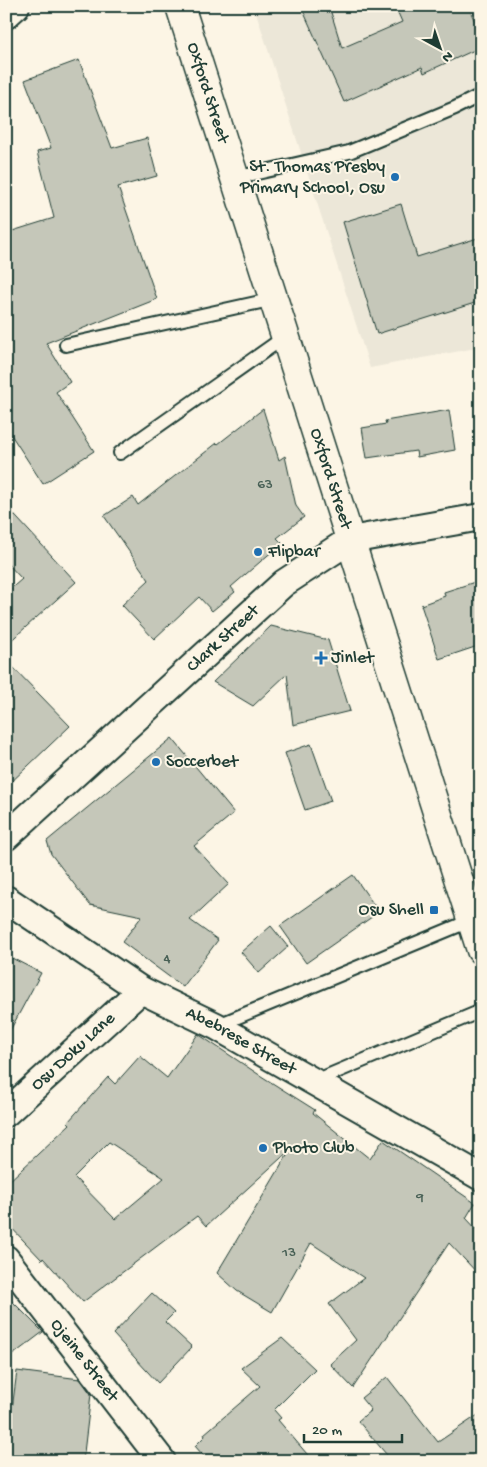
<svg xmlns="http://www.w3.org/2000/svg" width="487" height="1467" viewBox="0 0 487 1467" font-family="'Gochi Hand',sans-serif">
	<rect width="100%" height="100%" fill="#fcf5e5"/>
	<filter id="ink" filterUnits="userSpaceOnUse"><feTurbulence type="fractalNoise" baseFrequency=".02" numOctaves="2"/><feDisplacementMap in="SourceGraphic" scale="10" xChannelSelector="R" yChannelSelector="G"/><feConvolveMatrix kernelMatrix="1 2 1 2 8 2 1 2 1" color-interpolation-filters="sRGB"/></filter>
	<g filter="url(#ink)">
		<path fill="#ece7d8" d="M 254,6 L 481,6 L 481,347 L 370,368 Z"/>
		<path fill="#c5c7b9" stroke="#1f3d34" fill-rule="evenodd" d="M 301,6 L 329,6 L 342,48 L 402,22 L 395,6 L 468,6 L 481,35 L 481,47 L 424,73 L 422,67 L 344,102 Z
			M 79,60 L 112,148 L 147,138 L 157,176 L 118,187 L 157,299 L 46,343 L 70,382 L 56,392 L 94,451 L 43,484 L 6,427 L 6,233 L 54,218 L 37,152 L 51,148 L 25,80 Z
			M 401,204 L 417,257 L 481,237 L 481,301 L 377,334 L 343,222 Z
			M 263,409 L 279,460 L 285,456 L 296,506 L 304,517 L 277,538 L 282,543 L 231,587 L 235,592 L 212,611 L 199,597 L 154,639 L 122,605 L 149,580 L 104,516 L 133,497 L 138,505 L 217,443 L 218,444 Z
			M 449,410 L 455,450 L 417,457 L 416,451 L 367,458 L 362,428 L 386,424 L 385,421 Z
			M 6,506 L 76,582 L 6,645 L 6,593 L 22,579 L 6,562 Z
			M 481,580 L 481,645 L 439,659 L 421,605 L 445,596 L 444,592 Z
			M 271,626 L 328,640 L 350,711 L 293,725 L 287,674 L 253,706 L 213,682 Z
			M 6,660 L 70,726 L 6,787 Z
			M 172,738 L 234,813 L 194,846 L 229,884 L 190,920 L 218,940 L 183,987 L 122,942 L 142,916 L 90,905 L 51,854 L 47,841 Z
			M 311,744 L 331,801 L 305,810 L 285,753 Z
			M 353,875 L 379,912 L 306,963 L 280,926 Z
			M 271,926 L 288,947 L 259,973 L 241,952 Z
			M 6,955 L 41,973 L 6,1038 Z
			M 198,1034 L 258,1074 L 315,1110 L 313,1113 L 370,1159 L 383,1140 L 475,1203 L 466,1218 L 481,1234 L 481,1277 L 449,1243 L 353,1388 L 330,1364 L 356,1340 L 329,1304 L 364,1278 L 311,1243 L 272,1312 L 237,1291 L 217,1273 L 291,1149 L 206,1226 L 197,1216 L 83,1302 L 43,1258 L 42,1260 L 6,1222 L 6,1184 L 70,1124 L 68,1122 L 108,1077 L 115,1084 L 140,1056 L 167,1078 ZM 109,1142 L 164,1178 L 115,1219 L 74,1177 Z
			M 152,1293 L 174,1313 L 165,1322 L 192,1347 L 158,1383 L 113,1334 Z
			M 6,1295 L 43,1332 L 6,1360 Z
			M 282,1338 L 315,1369 L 274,1410 L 281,1418 L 278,1420 L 313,1461 L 208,1461 L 195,1446 L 205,1436 L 204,1434 L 260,1386 L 241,1368 Z
			M 17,1371 L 80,1379 L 91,1394 L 83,1461 L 51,1461 L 6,1455 Z
			M 387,1377 L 438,1442 L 481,1413 L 481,1461 L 392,1461 L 358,1421 L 371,1410 L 361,1398 Z"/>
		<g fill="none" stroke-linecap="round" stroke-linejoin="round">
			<g stroke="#1f3d34" stroke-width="16">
				<path id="service" d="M 235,178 L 349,152 L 455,108 L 481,95
					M 66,345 L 274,299
					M 120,453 L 286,336
					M 216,1026 L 472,920
					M 315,1081 L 481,1011"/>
			</g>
			<g stroke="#1f3d34" stroke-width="30">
				<g id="minor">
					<path d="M 6,15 L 16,6"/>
					<path id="s1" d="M 6,837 L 284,583 L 350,540 L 481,517"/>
					<path id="s2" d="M 6,899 L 141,990 L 216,1026 L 481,1177"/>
					<path id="s3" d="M 6,1113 L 141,990"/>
					<path id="s4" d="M 6,1259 L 162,1461"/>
				</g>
			</g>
			<g stroke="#1f3d34" stroke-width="31">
				<g id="secondary">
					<path id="s5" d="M 180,6 L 481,950"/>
				</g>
			</g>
			<use href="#service" stroke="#fcf5e5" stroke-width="12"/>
			<use href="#minor" stroke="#fcf5e5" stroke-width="26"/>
			<use href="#secondary" stroke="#fcf5e5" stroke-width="28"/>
		</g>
	</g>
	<g fill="#1f6fb2" stroke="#fcf5e5" stroke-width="2">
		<circle cx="395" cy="177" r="5"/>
		<circle cx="258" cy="552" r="5"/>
		<path d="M318.5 650.5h5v5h5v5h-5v5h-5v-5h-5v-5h5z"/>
		<circle cx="156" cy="762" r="5"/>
		<rect x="429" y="905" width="10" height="10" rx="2.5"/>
		<circle cx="263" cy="1148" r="5"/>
	</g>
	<g text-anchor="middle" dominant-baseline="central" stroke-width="4" stroke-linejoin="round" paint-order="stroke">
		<g font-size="15" fill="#486055">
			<text x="265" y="485">63</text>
			<text x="167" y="959">4</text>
			<text x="420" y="1198">9</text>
			<text x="289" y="1253">13</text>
		</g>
		<g font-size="18" fill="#1f3d34" stroke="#fcf5e5">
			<text stroke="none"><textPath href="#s5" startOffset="91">Oxford Street</textPath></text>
			<text stroke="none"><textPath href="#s5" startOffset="496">Oxford Street</textPath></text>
			<text stroke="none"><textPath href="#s1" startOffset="294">Clark Street</textPath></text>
			<text stroke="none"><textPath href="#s2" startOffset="275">Abebrese Street</textPath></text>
			<text stroke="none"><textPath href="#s3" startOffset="91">Osu Doku Lane</textPath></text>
			<text stroke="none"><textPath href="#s4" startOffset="128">Ojeine Street</textPath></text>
		</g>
		<g font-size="18" fill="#1f3d34" stroke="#fcf5e5" text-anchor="start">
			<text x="385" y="167" text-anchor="end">St. Thomas Presby<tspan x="385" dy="21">Primary School, Osu</tspan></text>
			<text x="268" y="552">Flipbar</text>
			<text x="331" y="658">Jinlet</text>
			<text x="166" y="762">Soccerbet</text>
			<text x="424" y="910" text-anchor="end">Osu Shell</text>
			<text x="273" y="1148">Photo Club</text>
		</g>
	</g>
	<rect width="487" height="1467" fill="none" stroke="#fcf5e5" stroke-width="25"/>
	<rect x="12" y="12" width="462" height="1442" fill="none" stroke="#1f3d34" stroke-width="2" filter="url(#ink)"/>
	<g transform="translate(440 48) rotate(140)" stroke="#fcf5e5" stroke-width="4" paint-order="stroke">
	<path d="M0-4L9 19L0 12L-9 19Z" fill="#1f3d34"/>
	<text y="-8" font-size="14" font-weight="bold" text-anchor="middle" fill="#1f3d34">N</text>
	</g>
	<path d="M304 1434v8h98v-8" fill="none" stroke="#1f3d34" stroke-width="2.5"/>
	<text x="312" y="1434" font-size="15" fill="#1f3d34" stroke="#fcf5e5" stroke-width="4" paint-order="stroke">20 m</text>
</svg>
